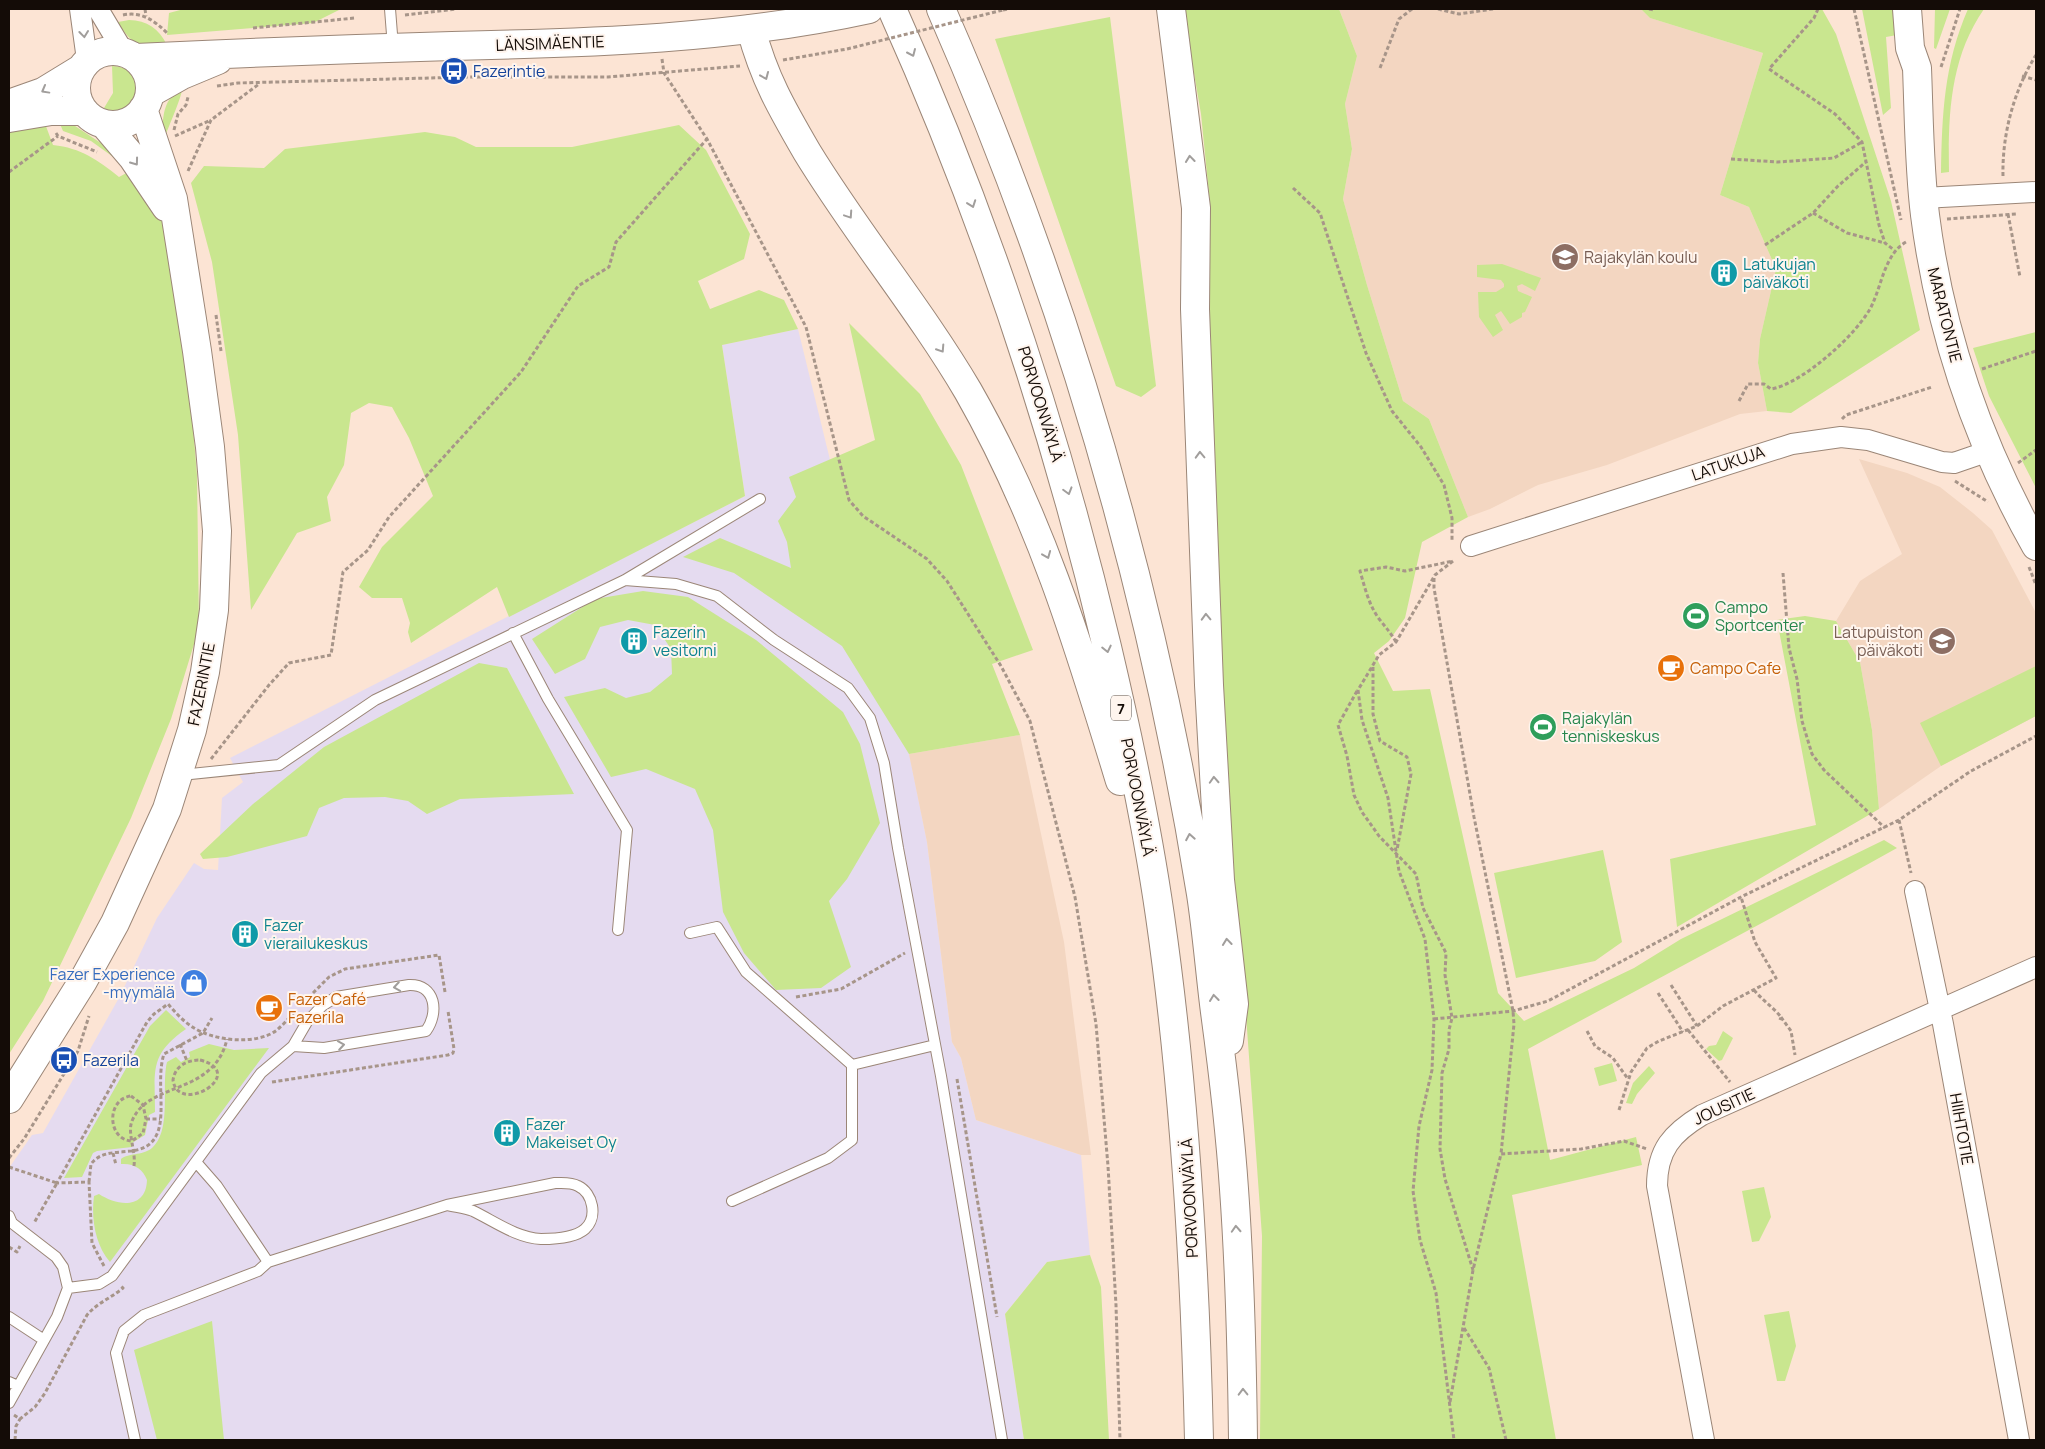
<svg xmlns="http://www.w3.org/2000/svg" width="2045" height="1449" viewBox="0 0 2045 1449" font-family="Manrope,sans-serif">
	<rect width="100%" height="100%" fill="#fce4d4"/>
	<path fill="#e5dbf0" d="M 798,329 L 844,517 L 866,539 L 927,842 L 952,1042 L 961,1058 L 976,1120 L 1081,1155 L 1090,1255 L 1047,1262 L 1005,1314 L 1024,1440 L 9,1440 L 9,1168 L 32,1135 L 43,1133 L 120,996 L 157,918 L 194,863 L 204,869 L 218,870 L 222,798 L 243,782 L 230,758 L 745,496 L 722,345 Z"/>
	<path fill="#f3d6c1" d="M 1339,9 L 1641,9 L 1650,18 L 1763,53 L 1720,195 L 1749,207 L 1776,269 L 1760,339 L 1758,363 L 1767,411 L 1740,414 L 1607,465 L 1538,485 L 1490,509 L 1468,517 L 1429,419 L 1403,401 L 1367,285 L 1343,199 L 1352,149 L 1345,104 L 1357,56 Z
		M 1859,459 L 1907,473 L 1940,487 L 1973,513 L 1992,530 L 2036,613 L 2036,716 L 1941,766 L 1879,809 L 1872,730 L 1860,662 L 1836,621 L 1860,581 L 1902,554 Z
		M 1020,735 L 1064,942 L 1091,1155 L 1081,1155 L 976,1120 L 961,1058 L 952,1042 L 927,842 L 909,754 Z"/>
	<path fill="#c9e68f" d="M 184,9 L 341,9 L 313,23 L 167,35 L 169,13 Z
		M 1183,9 L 1339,9 L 1357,56 L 1345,104 L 1352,149 L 1343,199 L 1367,285 L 1403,401 L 1429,419 L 1468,517 L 1422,542 L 1405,618 L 1389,641 L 1374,653 L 1393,691 L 1430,689 L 1498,993 L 1524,1021 L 1634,968 L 1681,939 L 1884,840 L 1897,848 L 1773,917 L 1528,1049 L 1550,1160 L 1636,1137 L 1642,1165 L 1512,1195 L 1556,1440 L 1260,1440 L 1262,1236 L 1242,960 L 1229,831 L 1206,343 L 1210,204 L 1201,114 Z
		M 1641,9 L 1822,9 L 1836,34 L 1891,201 L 1920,330 L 1791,413 L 1767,411 L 1758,363 L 1760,339 L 1776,269 L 1749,207 L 1720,195 L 1763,53 L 1650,18 Z
		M 1862,9 L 1898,9 L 1897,35 L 1886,37 L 1891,108 L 1883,115 Z
		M 1935,9 L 1950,9 L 1936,49 L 1934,48 Z
		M 1968,9 L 1984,9 C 1950,58 1948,115 1949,172 L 1941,173 C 1942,114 1944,64 1968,9 Z
		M 1110,17 L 1156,386 L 1141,397 L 1116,386 L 995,39 Z
		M 129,20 C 147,20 159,29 167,45 C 140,47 132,46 118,22 Z
		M 112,66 C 158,68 130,131 104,108 L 113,93 Z
		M 182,88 C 183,94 169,126 166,134 L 163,133 C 162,115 165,97 182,88 Z
		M 44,121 L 53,145 C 81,148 98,160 119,177 L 134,169 L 151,197 L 167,231 L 186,343 L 197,475 L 199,628 L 171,719 L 131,818 L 43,1001 L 9,1054 L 9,125 Z
		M 69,122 L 119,155 L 116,159 L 91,141 L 63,131 L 60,124 Z
		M 679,125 L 706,150 L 750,234 L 744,259 L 698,281 L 710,309 L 759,290 L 784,300 L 798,329 L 722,345 L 745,496 L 509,617 L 497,587 L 411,643 L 408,632 L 410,623 L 402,598 L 372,598 L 359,587 L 382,547 L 433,496 L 409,438 L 392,407 L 369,403 L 351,413 L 344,465 L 327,497 L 331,521 L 297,533 L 251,610 L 238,435 L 212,262 L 191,183 L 204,166 L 264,168 L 285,149 L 425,132 L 455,137 L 476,147 L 572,147 Z
		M 1502,264 L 1541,278 L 1535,291 L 1522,284 L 1517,286 L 1518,291 L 1532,297 L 1525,312 L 1522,313 L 1522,317 L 1510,324 L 1501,311 L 1495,315 L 1503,330 L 1493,337 L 1479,317 L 1478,292 L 1496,292 L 1504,287 L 1504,284 L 1501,280 L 1477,277 L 1477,265 Z
		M 849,323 L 920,394 L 961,465 L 1033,650 L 992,664 L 1020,735 L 909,754 L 842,646 L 734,573 L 683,557 L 720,538 L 791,568 L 787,542 L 778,521 L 796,497 L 789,477 L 875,440 Z
		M 2036,332 L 2036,488 L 1989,396 L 1973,348 Z
		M 643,591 L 688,597 L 756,640 L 843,712 L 860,744 L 880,823 L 847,879 L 829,901 L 851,967 L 821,988 L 776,990 L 744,953 L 723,912 L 713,830 L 695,789 L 646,769 L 611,777 L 564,697 L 605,688 L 626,698 L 650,692 L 672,674 L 671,649 L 655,625 L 628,620 L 600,627 L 585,659 L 555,674 L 532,639 L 595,599 Z
		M 1805,616 L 1836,621 L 1860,662 L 1872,730 L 1879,809 L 1677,927 L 1670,859 L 1816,825 L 1777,620 Z
		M 479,663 L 507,668 L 574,794 L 460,799 L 427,814 L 408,801 L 385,797 L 344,798 L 319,808 L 307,836 L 227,857 L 203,859 L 200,854 L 253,804 L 324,747 Z
		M 2036,666 L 2036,716 L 1941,766 L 1920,723 Z
		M 1603,850 L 1622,942 L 1595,961 L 1516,978 L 1494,873 Z
		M 166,1010 L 186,1029 C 149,1055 155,1070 155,1112 L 149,1115 L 145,1135 L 132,1143 L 132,1147 L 97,1151 L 93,1153 L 82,1177 L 64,1178 L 150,1026 Z
		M 1723,1031 L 1733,1038 L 1722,1060 L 1719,1061 L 1706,1049 L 1709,1046 L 1716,1045 Z
		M 209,1044 L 234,1050 L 269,1048 L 110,1262 C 95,1245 91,1218 94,1196 L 99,1194 C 117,1206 146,1210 147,1180 C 143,1169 134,1163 121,1164 L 121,1159 C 127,1153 142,1156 152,1148 C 172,1130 161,1086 167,1062 L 176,1057 L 181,1062 L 190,1057 L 189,1052 Z
		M 1612,1063 L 1617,1081 L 1599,1086 L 1594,1068 Z
		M 1649,1066 L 1655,1073 L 1637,1094 L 1632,1104 L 1626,1103 L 1633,1083 Z
		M 1764,1187 L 1771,1217 L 1759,1241 L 1752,1242 L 1742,1191 Z
		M 1090,1255 L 1101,1287 L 1109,1440 L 1024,1440 L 1005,1314 L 1047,1262 Z
		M 1789,1311 L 1796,1346 L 1785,1381 L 1777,1381 L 1764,1315 Z
		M 212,1321 L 224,1440 L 157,1440 L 134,1350 Z"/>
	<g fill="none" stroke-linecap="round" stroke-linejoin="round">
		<g stroke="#9b8677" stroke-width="12">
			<path id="service" d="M 390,9 L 393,47
				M 625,580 L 676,584 L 717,596 L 774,640 L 848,688 L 870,718 L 884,763 L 898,848 L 941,1076 L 1002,1440
				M 513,633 L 548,699 L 627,830 L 618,930
				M 181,775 L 279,765 L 375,700 L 625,580 L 760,499
				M 690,933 L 717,927 L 746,972 L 852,1065
				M 196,1162 L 217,1186 L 268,1262
				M 732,1201 L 828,1158 L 852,1140 L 852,1065 L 935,1045
				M 9,1216 L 12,1223 L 56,1257 L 63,1267 L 68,1288 L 57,1317 L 9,1403
				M 68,1288 L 99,1284 L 112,1276 L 261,1073 L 293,1046 L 307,1022 L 322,1006 L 336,997 L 409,985 C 436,984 439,1013 426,1031 L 324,1048 L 293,1046
				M 9,1317 L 44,1340
				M 9,1382 L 18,1386
				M 135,1440 L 116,1353 L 124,1331 L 144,1315 L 258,1271 L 268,1262 L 447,1205 L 555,1183 C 563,1183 571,1182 578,1186 C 593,1193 598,1217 585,1229 C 575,1238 553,1239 541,1239 C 517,1238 494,1221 473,1211 C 465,1208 455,1207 447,1205"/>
		</g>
		<g stroke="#9b8677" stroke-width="22">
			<path id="minor" d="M 80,9 L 87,60
				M 98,9 L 123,51
				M 1923,198 L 2036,192
				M 1471,546 L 1792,444 L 1841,437 L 1868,440 L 1942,462 L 1954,463 L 1989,451
				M 1915,891 L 1943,1024 L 2019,1440
				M 1704,1440 L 1657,1186 C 1657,1150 1672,1133 1702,1115 L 2036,967"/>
		</g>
		<g stroke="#9b8677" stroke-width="30">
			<path id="secondary" d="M 1907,9 L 1910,48 L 1917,68 C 1919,117 1919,167 1925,215 C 1940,332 1978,443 2036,546
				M76 88a37 37 0 1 1 74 0a37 37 0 1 1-74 0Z
				M 136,58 C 241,53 347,49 452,46 C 592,43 732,39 869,9
				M 150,93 L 182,75 L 218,60
				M 9,104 L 43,92 L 79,70
				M 9,118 L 51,111 L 84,111
				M 104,124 L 133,158 L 166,207
				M 9,1099 L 83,981 L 115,923 L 167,809 L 192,730 L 205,672 L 214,610 L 217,531 L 210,447 L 197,351 L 173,199 L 143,109"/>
		</g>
		<g stroke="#9b8677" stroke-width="30">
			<path id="motorway" d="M 892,9 C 984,214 1055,428 1107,647 C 1128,736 1147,826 1160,916 C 1185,1090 1195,1265 1199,1440
				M 941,9 C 1065,291 1152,590 1201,894 C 1207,933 1210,973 1215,1012 C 1223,1071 1230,1130 1234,1189 C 1240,1272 1242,1356 1243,1440
				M 1171,9 L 1196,208 L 1195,309 L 1209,685 L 1220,880 L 1234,1004 L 1229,1041
				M 751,29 C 764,78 782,109 807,152 C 857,234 919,308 968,391 C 1040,517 1078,643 1120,781"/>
		</g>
		<path stroke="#a79589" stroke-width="3" stroke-dasharray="4 2.5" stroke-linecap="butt" d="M 145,9 L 146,16
			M 1438,9 L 1459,14 L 1493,9
			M 1649,9 L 1654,10
			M 1818,9 L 1814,18 L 1769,69 L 1835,114 L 1862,142 L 1879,225 L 1885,243 L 1894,250
			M 1854,9 L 1901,220
			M 1003,10 L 1009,9
			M 123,15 C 142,11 155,21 168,34
			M 405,15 L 456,9
			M 253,28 L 355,18
			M 662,59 L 664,73 L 707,139 L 806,327 L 849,500 L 863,516 L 927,559 L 947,581 L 1001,666 L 1030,721 L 1075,897 L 1096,1024 L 1108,1166 L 1116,1305 L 1120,1440
			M 783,60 L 847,49
			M 1941,67 L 1960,9
			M 1380,68 L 1399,19 L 1412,9
			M 2022,76 L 2036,80
			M 217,86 L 238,83 L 468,77 L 608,77 L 740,66
			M 174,130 L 178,114 L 186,105 L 188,97
			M 56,133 L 58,136 L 97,152
			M 175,136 L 211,120
			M 1731,159 L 1778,162 L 1834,158 L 1862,142
			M 188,171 L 211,120 L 259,84
			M 9,172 L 58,136
			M 2003,176 C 2002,134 2014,90 2036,55
			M 1293,188 L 1320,213 L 1366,353 L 1392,411 L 1421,447 L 1444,485 L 1452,518 L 1452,541
			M 1813,213 L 1847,233 L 1885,243
			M 2008,214 L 2020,277
			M 1947,219 L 2016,214
			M 1765,245 L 1813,213 L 1838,186 L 1867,161
			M 216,315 L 221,351
			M 1982,369 L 2036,351
			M 1739,401 L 1748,384 L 1764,384 L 1771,389 C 1802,384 1859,333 1872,305 C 1882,284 1885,254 1906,242
			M 1842,419 L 1846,415 L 1932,387
			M 2018,463 L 2036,450
			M 1955,481 L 1988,502
			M 1453,561 L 1435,575 L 1396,642 L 1379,655 L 1358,690 L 1362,720 L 1388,798 L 1399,871 L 1425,939 L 1434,1019 L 1432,1070 L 1419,1126 L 1413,1191 L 1420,1240 L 1436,1293 L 1454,1440
			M 2029,567 L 2036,585
			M 1783,573 L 1789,648 L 1797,679 L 1802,721 L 1812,754 L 1824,770 L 1885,828
			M 1434,578 L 1434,588 L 1474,817 L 1513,1011 L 1514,1024 L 1501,1154
			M 1396,642 C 1391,633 1386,628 1380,620 C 1369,606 1365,588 1360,571 L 1386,567 L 1405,571 L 1453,561
			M 1373,667 L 1373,714 L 1380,741 L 1407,757 L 1411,774 L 1397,850
			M 1357,691 L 1338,725 L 1347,756 L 1354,795 L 1362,812 L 1379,836 L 1416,874 L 1423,908 L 1446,953 L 1445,975 L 1452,1018 L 1449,1030 L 1449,1049 L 1442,1073 L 1440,1149 L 1445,1179 L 1473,1270
			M 211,759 L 269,685 L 289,663 L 331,655 L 343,572 L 368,550 L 389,517 L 521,372 L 578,286 L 609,267 L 616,242 L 707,139
			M 1899,820 L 1911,873
			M 1671,985 L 1697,1026
			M 1754,990 C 1762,1000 1773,1007 1781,1017 L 1780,1020
			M 313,993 L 329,977 L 345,969 L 439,955 L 445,992
			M 1658,993 L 1683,1032
			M 796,997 L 841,989 L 905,953
			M 1781,1017 L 1791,1031 L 1795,1055
			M 1434,1019 L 1513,1011 L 1548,1001 L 1741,897 L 1899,820 L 1971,771 L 2036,736
			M 1688,1030 L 1730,1082
			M 1587,1031 L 1595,1046 L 1613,1058 L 1628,1079
			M 180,1044 L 187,1061
			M 200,1060 C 250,1073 178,1117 173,1080 C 175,1066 187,1060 200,1060 Z
			M 957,1079 L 997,1317
			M 272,1082 L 448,1055 L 453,1053 L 454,1049 L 448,1011
			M 131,1096 L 143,1105 L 146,1119 L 143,1133 L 132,1141 C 107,1140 106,1099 131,1096 Z
			M 1619,1110 L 1631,1072 L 1647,1048 L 1659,1041 L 1697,1026 L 1723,1006 L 1776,978 L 1755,942 L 1741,897
			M 146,1119 L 160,1119
			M 113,1153 L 116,1165
			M 9,1158 L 24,1139 L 78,1051 L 89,1016
			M 134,1166 C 136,1150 127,1133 132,1121 C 148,1081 214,1096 227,1039
			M 9,1167 L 57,1183 L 34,1223
			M 89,1182 L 91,1164 C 107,1142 144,1163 157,1134 C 166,1114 156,1078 164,1054 L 203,1033 L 212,1018
			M 9,1247 L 17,1252 L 20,1246
			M 104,1266 L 92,1243 L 89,1182 L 57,1183 L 147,1022 L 154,1014 L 168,1004 C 175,1012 182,1020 191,1026 C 212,1041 256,1046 277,1030 C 284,1024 290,1017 296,1010
			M 1464,1328 L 1489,1368 L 1506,1440
			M 1450,1402 L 1473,1270 L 1501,1154 L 1581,1149 L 1624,1141 L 1647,1149
			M 14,1415 L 20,1419 L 35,1407 L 45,1393 L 87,1315 C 97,1303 111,1298 123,1288 L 121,1286
			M 15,1440 L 16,1426 L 20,1419"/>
		<use href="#service" stroke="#fff" stroke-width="10"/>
		<use href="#minor" stroke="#fff" stroke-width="20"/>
		<use href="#secondary" stroke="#fff" stroke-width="28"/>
		<use href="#motorway" stroke="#fff" stroke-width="28"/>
		<path stroke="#a79589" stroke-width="3" stroke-dasharray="4 2.5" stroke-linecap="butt" d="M 847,49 L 1003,10"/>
	</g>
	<defs><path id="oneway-chevron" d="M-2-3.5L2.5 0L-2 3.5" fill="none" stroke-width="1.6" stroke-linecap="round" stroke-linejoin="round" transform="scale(1.25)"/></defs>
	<g stroke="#a19e9c">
		<use href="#oneway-chevron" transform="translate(84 34) rotate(83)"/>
		<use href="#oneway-chevron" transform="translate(912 53) rotate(66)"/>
		<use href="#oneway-chevron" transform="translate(765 76) rotate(67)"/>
		<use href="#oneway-chevron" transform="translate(45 90) rotate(151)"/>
		<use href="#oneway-chevron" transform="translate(1190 159) rotate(-96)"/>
		<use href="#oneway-chevron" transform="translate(135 162) rotate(54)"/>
		<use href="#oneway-chevron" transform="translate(972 204) rotate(70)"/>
		<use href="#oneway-chevron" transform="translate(849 215) rotate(56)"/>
		<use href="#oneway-chevron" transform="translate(941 349) rotate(57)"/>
		<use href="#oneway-chevron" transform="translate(1200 455) rotate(-92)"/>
		<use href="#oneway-chevron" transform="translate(1068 491) rotate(74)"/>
		<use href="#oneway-chevron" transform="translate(1047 555) rotate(68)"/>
		<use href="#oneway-chevron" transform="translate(1206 617) rotate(-92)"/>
		<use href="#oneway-chevron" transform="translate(1107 649) rotate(77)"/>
		<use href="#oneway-chevron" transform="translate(1214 780) rotate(-93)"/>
		<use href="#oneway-chevron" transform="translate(1190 837) rotate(-100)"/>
		<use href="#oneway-chevron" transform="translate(1227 942) rotate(-96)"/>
		<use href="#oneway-chevron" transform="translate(397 987) rotate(171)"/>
		<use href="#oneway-chevron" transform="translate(1214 998) rotate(-97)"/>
		<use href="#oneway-chevron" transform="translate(341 1045) rotate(-9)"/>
		<use href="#oneway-chevron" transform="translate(1236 1229) rotate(-93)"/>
		<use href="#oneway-chevron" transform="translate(1243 1392) rotate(-91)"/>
	</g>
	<defs>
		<g id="bus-disc" transform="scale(1.4375)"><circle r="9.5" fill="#1a4fb4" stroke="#fff5ee"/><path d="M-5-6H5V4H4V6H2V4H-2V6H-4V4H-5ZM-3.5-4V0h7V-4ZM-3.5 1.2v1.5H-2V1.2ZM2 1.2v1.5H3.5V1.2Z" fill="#fff"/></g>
		<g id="school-disc" transform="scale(1.4375)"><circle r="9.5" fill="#8d6e63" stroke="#fff5ee"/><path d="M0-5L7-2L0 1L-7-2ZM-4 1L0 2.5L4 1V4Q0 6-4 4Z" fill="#fff"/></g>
		<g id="building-disc" transform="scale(1.4375)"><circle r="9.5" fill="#0f9aa8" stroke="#fff5ee"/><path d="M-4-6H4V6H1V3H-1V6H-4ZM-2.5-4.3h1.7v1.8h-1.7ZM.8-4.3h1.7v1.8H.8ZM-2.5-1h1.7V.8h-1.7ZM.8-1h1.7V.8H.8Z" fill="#fff"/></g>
		<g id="stadium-disc" transform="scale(1.4375)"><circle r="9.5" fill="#2e9e5b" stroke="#fff5ee"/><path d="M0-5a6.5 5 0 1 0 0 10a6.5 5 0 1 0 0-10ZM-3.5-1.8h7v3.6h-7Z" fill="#fff"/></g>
		<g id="cafe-disc" transform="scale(1.4375)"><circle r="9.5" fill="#e8710a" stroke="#fff5ee"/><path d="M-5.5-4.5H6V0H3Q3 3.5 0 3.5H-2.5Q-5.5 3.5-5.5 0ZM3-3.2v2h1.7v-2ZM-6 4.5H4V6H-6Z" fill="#fff"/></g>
		<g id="shop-disc" transform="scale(1.4375)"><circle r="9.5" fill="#3f7fe0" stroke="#fff5ee"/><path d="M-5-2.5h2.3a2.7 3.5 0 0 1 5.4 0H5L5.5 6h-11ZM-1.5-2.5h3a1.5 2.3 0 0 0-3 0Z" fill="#fff"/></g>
	</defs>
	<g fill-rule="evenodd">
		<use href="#bus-disc" x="454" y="71"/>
		<use href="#school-disc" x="1565" y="257"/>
		<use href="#building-disc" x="1724" y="273"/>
		<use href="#stadium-disc" x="1696" y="616"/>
		<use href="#building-disc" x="634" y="641"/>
		<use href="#school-disc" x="1942" y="641"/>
		<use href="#cafe-disc" x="1671" y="668"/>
		<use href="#stadium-disc" x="1543" y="727"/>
		<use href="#building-disc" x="245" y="934"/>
		<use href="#shop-disc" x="194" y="983"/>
		<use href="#cafe-disc" x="269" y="1008"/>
		<use href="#bus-disc" x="64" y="1060"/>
		<use href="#building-disc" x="507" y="1133"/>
	</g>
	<g text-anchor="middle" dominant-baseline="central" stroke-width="4" stroke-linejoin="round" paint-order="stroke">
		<rect fill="#fff5ee" stroke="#5a524c" stroke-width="1" x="1111" y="695.5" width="20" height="25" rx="4"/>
		<g font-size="15" font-weight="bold" fill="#140c07">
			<text x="1121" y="708">7</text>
		</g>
		<g font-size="16" fill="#140c07" stroke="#fff5ee">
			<text transform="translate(550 43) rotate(-2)">LÄNSIMÄENTIE</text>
			<text transform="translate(1945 315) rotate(76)">MARATONTIE</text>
			<text transform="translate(1041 404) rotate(73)">PORVOONVÄYLÄ</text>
			<text transform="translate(1728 463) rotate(-19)">LATUKUJA</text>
			<text transform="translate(201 684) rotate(-79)">FAZERINTIE</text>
			<text transform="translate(1138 797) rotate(79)">PORVOONVÄYLÄ</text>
			<text transform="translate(1724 1106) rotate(-25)">JOUSITIE</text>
			<text transform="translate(1962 1129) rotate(80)">HIIHTOTIE</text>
			<text transform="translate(1189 1198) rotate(-93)">PORVOONVÄYLÄ</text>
		</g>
		<g font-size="16" fill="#164399" stroke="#fff5ee" text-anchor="start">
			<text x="473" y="71">Fazerintie</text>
			<text x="83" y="1060">Fazerila</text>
		</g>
		<g font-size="16" fill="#785e54" stroke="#fff5ee" text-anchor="start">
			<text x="1584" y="257">Rajakylän koulu</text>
			<text x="1923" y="632" text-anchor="end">Latupuiston<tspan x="1923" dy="18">päiväkoti</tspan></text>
		</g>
		<g font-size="16" fill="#0d838f" stroke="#fff5ee" text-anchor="start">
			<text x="1743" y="264">Latukujan<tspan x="1743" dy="18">päiväkoti</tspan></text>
			<text x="653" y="632">Fazerin<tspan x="653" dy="18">vesitorni</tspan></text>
			<text x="264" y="925">Fazer<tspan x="264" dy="18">vierailukeskus</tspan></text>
			<text x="526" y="1124">Fazer<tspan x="526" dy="18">Makeiset Oy</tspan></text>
		</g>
		<g font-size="16" fill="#27864d" stroke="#fff5ee" text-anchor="start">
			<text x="1715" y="607">Campo<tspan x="1715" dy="18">Sportcenter</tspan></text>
			<text x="1562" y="718">Rajakylän<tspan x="1562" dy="18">tenniskeskus</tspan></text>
		</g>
		<g font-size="16" fill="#c56008" stroke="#fff5ee" text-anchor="start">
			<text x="1690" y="668">Campo Cafe</text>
			<text x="288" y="999">Fazer Café<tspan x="288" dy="18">Fazerila</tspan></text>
		</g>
		<g font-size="16" fill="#366cbe" stroke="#fff5ee" text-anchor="end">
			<text x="175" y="974">Fazer Experience<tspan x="175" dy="18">-myymälä</tspan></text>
		</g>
	</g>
	<rect width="2045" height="1449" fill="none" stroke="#140c07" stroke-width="20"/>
</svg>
